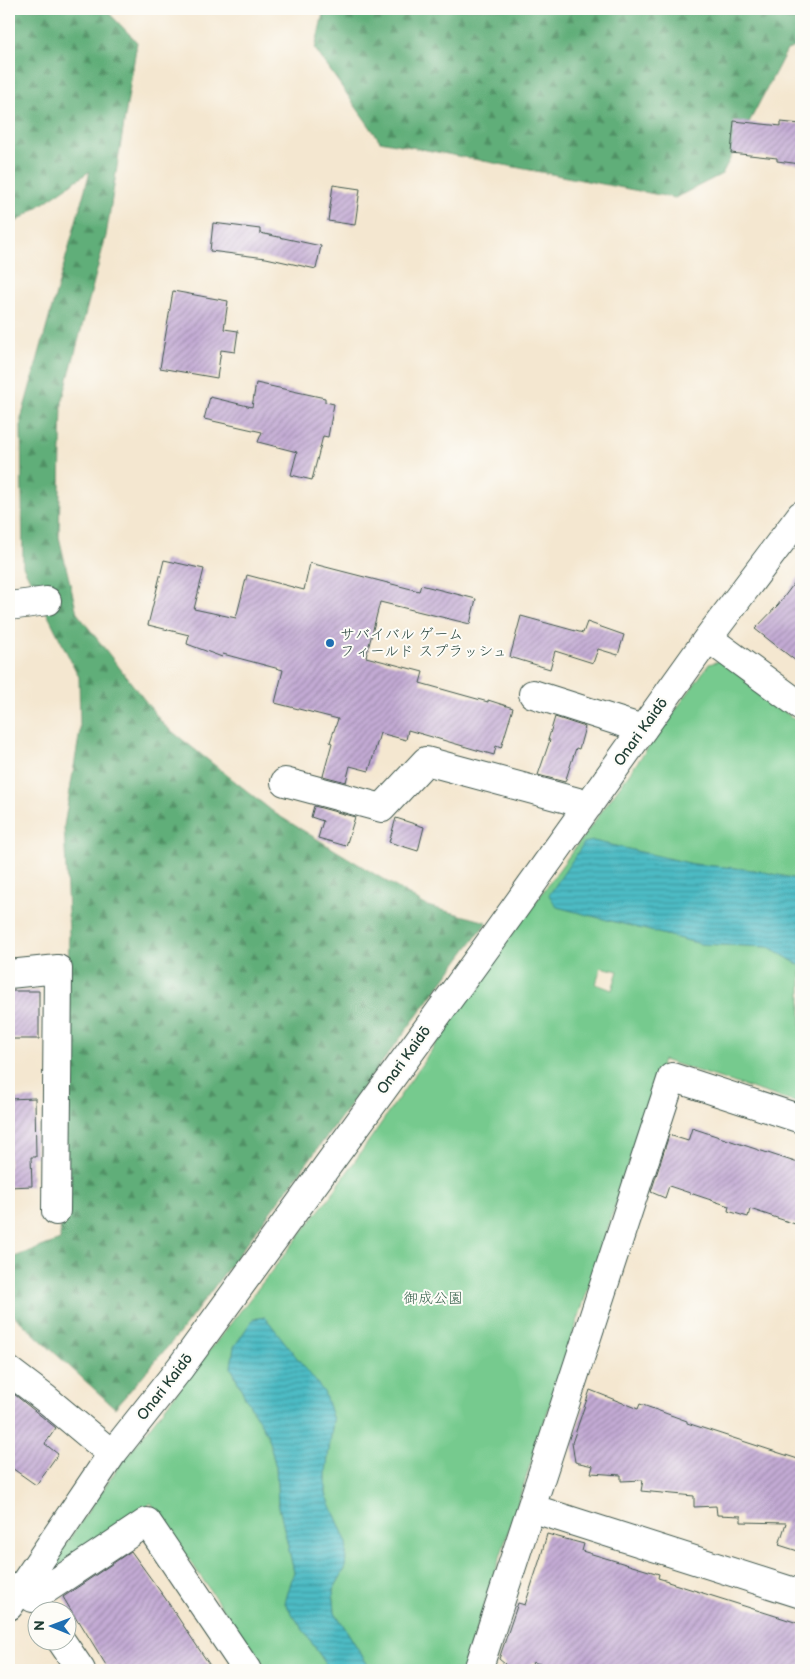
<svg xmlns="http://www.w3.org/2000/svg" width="810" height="1679" viewBox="0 0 810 1679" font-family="'Balsamiq Sans','Klee One',sans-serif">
	<defs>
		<pattern id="forest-firs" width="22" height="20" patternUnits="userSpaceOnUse" patternTransform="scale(1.25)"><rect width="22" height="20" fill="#60ae79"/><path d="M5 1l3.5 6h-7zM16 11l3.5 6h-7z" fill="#4f8f64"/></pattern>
		<pattern id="water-rules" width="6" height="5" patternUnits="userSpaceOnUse" patternTransform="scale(1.25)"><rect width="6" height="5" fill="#4dbbc4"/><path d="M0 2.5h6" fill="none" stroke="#3f99a0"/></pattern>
		<pattern id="building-hatch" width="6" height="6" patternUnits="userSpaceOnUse" patternTransform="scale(1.25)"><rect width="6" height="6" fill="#c3aad4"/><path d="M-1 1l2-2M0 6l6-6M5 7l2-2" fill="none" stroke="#9e8cad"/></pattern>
	</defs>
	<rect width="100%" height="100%" fill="#fdfcf7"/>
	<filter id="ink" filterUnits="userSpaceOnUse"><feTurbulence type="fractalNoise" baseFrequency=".02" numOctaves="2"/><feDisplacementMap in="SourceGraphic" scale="10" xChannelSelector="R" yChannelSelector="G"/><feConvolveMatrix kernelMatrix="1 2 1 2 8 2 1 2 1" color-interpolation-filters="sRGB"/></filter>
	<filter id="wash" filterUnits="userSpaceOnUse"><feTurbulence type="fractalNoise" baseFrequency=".0096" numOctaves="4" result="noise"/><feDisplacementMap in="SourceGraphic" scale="20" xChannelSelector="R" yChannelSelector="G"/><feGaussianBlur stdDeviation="1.12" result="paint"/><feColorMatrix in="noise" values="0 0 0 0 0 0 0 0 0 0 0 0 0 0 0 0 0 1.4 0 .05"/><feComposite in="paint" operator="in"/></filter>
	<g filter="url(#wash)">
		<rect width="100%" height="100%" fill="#f4e7d0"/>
		<path fill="#76ca8e" stroke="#4a8461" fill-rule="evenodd" d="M 722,660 L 801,725 L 801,880 L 754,870 L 693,864 L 593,841 L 557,907 L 701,944 L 769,947 L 801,966 L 801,1104 L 663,1060 L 463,1670 L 371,1670 L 335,1612 L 333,1590 L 345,1569 L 347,1543 L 326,1494 L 326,1472 L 333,1420 L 323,1392 L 265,1317 L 253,1319 L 234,1347 L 231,1367 L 245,1397 L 267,1434 L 276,1467 L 278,1502 L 294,1572 L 285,1603 L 330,1670 L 264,1670 L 151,1503 L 44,1576 L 117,1469 L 335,1190 L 507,941 L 709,664 ZM 601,967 L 618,971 L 612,990 L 596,984 Z"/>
		<path fill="url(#forest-firs)" stroke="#407656" d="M 9,9 L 105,9 L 137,42 L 106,236 L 62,402 L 59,537 L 77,613 L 164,725 L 276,814 L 427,906 L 487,922 L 182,1330 L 115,1408 L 9,1311 L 9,1259 L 60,1240 L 69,934 L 64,826 L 80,731 L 79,677 L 23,566 L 21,419 L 90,171 L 13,224 L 9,225 Z
			M 324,9 L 801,9 L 801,45 L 787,50 L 722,174 L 675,198 L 380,141 L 315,49 Z"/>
		<path fill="url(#water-rules)" stroke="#367c7c" d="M 593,841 L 693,864 L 754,870 L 801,880 L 801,966 L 769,947 L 701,944 L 557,907 L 549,895 L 584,843 Z
			M 265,1317 L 324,1392 L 333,1420 L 326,1472 L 326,1494 L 347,1543 L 345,1569 L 333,1590 L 335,1612 L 371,1670 L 330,1670 L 285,1603 L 294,1572 L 278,1502 L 276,1467 L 267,1434 L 245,1397 L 231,1367 L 234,1347 L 253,1319 Z"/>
		<g id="blocks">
			<path fill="url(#building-hatch)" d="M 734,121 L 781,126 L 781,122 L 801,124 L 801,164 L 777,161 L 777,158 L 731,153 Z
				M 333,185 L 360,189 L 355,225 L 328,221 Z
				M 213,223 L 260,229 L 260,233 L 321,246 L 316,269 L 266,258 L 210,251 Z
				M 173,291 L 228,301 L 224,329 L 238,331 L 235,352 L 221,350 L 217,378 L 160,368 Z
				M 256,383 L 325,398 L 325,402 L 334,404 L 328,437 L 323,436 L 312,480 L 291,475 L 297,452 L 258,442 L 262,432 L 204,419 L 210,397 L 252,407 Z
				M 164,560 L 204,569 L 194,609 L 236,618 L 247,575 L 304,590 L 310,563 L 419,591 L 421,585 L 476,599 L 470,624 L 380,602 L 366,657 L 423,672 L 420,683 L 488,702 L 488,700 L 513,708 L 501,748 L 496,746 L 494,755 L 408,730 L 406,740 L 380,733 L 369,771 L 350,766 L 346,782 L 323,776 L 332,743 L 330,742 L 338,719 L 275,703 L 283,670 L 223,654 L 222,657 L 187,644 L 189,635 L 148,625 Z
				M 801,574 L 801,665 L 755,629 L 778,605 Z
				M 521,616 L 583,633 L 587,622 L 624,635 L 618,655 L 598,649 L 593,663 L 555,651 L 550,669 L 510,657 Z
				M 555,717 L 585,727 L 579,749 L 576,748 L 565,782 L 538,775 L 550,740 L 548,740 Z
				M 314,806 L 355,817 L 346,846 L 318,838 L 323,821 L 311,817 Z
				M 396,818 L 424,827 L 418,851 L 389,842 Z
				M 9,991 L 39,991 L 39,1039 L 9,1039 Z
				M 35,1098 L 36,1157 L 31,1157 L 32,1186 L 9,1187 L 9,1099 Z
				M 692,1128 L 801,1164 L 801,1226 L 750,1209 L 748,1217 L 728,1211 L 729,1206 L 669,1186 L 665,1198 L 651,1192 L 669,1135 L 688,1141 Z
				M 9,1390 L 56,1428 L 45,1444 L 58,1454 L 36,1485 L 9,1466 Z
				M 590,1390 L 638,1409 L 640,1404 L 687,1421 L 687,1423 L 801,1460 L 801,1552 L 779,1545 L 786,1523 L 741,1522 L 741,1516 L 717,1515 L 716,1506 L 694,1507 L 694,1496 L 641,1491 L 643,1480 L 621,1481 L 621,1475 L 591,1473 L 593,1466 L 575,1462 L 572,1443 Z
				M 547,1534 L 584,1544 L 582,1551 L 659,1574 L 658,1578 L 668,1581 L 668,1582 L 801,1624 L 801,1670 L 560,1670 L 533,1662 L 530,1670 L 503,1670 L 505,1664 L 499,1659 L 518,1603 L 525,1605 L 541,1556 Z
				M 131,1551 L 165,1598 L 213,1670 L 109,1670 L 79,1621 L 78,1622 L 63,1597 Z"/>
		</g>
	</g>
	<g filter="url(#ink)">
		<use href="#blocks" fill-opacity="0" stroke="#3f564b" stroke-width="1"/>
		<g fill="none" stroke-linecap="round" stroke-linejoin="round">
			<g stroke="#3f564b" stroke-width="30">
				<path id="minor" d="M 9,606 L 47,601
					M 708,638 L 801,706
					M 533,694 L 643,729
					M 285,782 L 382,808 L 426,761 L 589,805
					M 9,974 L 58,969 L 56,1211
					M 9,1371 L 46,1399 L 112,1454
					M 531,1508 L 801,1594
					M 33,1598 L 147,1522 L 247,1670
					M 9,1606 L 112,1454 L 180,1368 L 494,937 L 708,638 L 801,515
					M 62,1642 L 81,1670
					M 478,1670 L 672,1077 L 801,1119"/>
			</g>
			<use href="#minor" stroke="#fff" stroke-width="28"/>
		</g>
	</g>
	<circle fill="#1f6fb2" stroke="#fdfcf7" stroke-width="2" cx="330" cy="643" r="5"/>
	<g text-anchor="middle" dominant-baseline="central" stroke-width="4" stroke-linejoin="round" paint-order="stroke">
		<g font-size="15" fill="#1f3d34" stroke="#fdfcf7" text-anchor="start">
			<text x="340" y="634">サバイバル ゲーム<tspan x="340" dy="17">フィールド スプラッシュ</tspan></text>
		</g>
		<g font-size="15" fill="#1f3d34" stroke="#fdfcf7">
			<text transform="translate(641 732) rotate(-54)">Onari Kaidō</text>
			<text transform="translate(404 1060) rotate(-54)">Onari Kaidō</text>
			<text transform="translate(165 1387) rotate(-52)">Onari Kaidō</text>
		</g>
		<g font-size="15" fill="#35604a" stroke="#fdfcf7">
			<text x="433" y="1298">御成公園</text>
		</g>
	</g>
	<rect width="810" height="1679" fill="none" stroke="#fdfcf7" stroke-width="30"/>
	<g transform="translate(52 1626) rotate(271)"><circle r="24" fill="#fdfcf7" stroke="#a4b0a9"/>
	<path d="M0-4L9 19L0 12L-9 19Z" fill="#1f6fb2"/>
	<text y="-8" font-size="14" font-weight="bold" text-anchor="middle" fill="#1f3d34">N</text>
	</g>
</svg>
